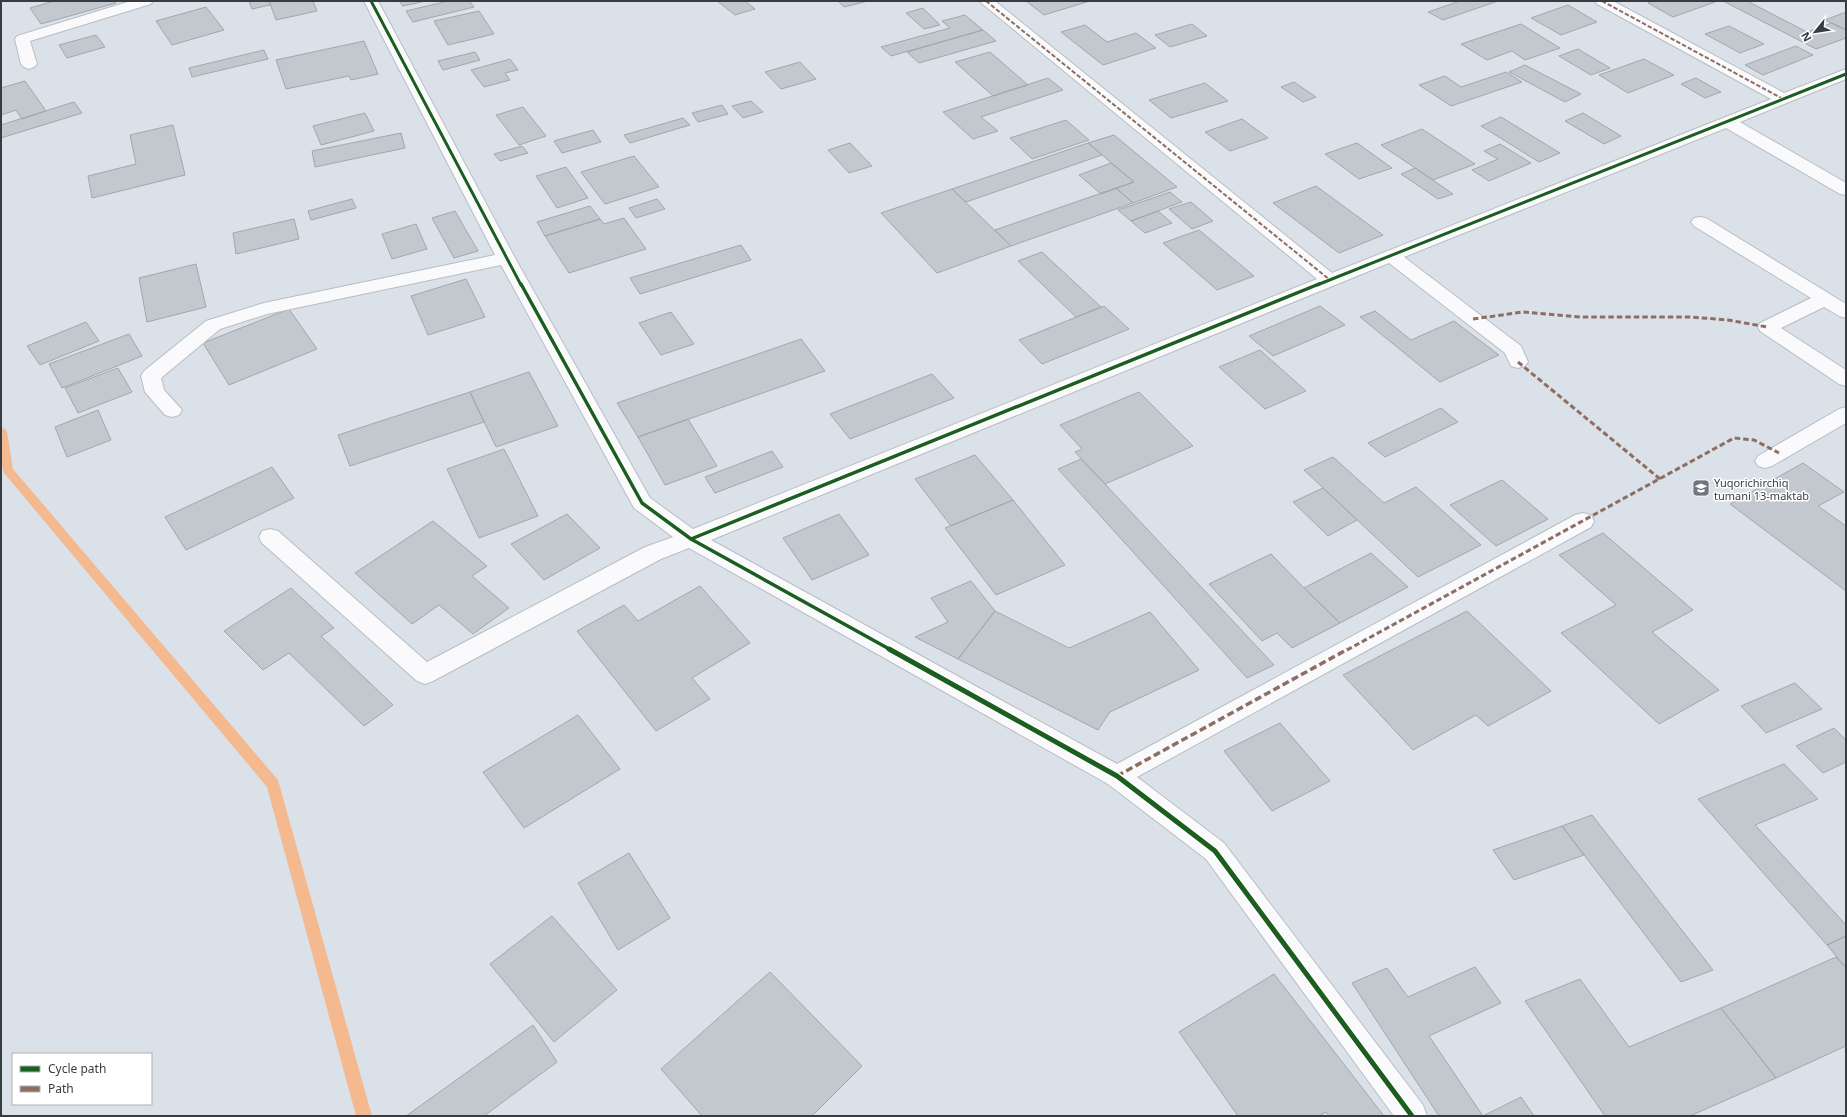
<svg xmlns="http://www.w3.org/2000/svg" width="1847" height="1117" viewBox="0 0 1847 1117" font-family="'Noto Sans',sans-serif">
	<rect width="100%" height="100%" fill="#dbe1e8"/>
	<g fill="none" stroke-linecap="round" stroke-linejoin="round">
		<path fill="#f4b98f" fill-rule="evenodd" d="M 1,428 L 5,429 L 7,432 L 13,469 L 278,780 L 372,1116 L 356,1116 L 267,787 L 4,473 L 1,463 Z"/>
	</g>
	<path fill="#c3c8ce" stroke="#a2a7ac" d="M 54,1 L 115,1 L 116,3 L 41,24 L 30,8 Z
		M 249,1 L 269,1 L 270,5 L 252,9 Z
		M 269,1 L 313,1 L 317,11 L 276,20 Z
		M 399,1 L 426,1 L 403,6 Z
		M 448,1 L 469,1 L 474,7 L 413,22 L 406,11 Z
		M 717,1 L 745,1 L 755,9 L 735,15 Z
		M 838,1 L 868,1 L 844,7 Z
		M 1026,1 L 1090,1 L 1044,15 Z
		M 1460,1 L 1498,1 L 1443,20 L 1428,12 Z
		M 1653,1 L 1712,1 L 1715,2 L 1673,17 L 1648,3 Z
		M 1723,1 L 1747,1 L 1807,32 L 1832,23 L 1846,30 L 1846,38 L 1816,49 Z
		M 1568,5 L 1597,22 L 1561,35 L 1531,18 Z
		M 206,7 L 224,30 L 172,45 L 156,21 Z
		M 923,8 L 940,25 L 924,29 L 906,13 Z
		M 479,11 L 494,34 L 448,45 L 434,21 Z
		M 1846,12 L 1846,30 L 1825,20 Z
		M 965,15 L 983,30 L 891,56 L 881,47 L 950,28 L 942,21 Z
		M 1192,24 L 1207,36 L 1170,47 L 1155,35 Z
		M 1521,24 L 1560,48 L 1525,60 L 1512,51 L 1487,60 L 1461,44 Z
		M 1085,25 L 1107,42 L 1136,33 L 1156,48 L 1103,65 L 1061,32 Z
		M 1729,26 L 1764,44 L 1740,53 L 1705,34 Z
		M 983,30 L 996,41 L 919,63 L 907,52 Z
		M 96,35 L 105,47 L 67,58 L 59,45 Z
		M 364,41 L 378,74 L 351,80 L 349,76 L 286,89 L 276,60 Z
		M 1796,46 L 1813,55 L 1763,75 L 1745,65 Z
		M 1578,49 L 1610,68 L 1591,75 L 1559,56 Z
		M 264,50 L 268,59 L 192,77 L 189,68 Z
		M 475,52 L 480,60 L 443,70 L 438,61 Z
		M 990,52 L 1028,85 L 993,96 L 955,62 Z
		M 510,59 L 518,70 L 505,73 L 510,80 L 484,87 L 471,70 Z
		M 1644,59 L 1674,75 L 1628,93 L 1599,75 Z
		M 800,62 L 816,79 L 781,89 L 765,72 Z
		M 1525,65 L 1581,94 L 1565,102 L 1509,72 Z
		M 1506,72 L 1522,82 L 1451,106 L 1419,85 L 1445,76 L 1461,87 Z
		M 1048,78 L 1063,90 L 981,117 L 998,131 L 973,139 L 943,112 Z
		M 1696,78 L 1721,92 L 1705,98 L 1681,84 Z
		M 25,81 L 46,111 L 22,119 L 16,110 L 1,115 L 1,88 Z
		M 1294,82 L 1316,97 L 1303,102 L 1281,87 Z
		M 1205,83 L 1228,101 L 1171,118 L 1149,100 Z
		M 751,101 L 763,112 L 743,118 L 732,106 Z
		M 74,102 L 82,113 L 1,138 L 1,125 Z
		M 722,105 L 728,114 L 698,122 L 692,113 Z
		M 523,107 L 546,136 L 519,145 L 496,115 Z
		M 365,113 L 374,131 L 321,145 L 313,126 Z
		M 1583,113 L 1621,136 L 1604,144 L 1565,121 Z
		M 1501,117 L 1560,153 L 1539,162 L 1481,126 Z
		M 683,118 L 690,125 L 630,143 L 624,135 Z
		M 1242,119 L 1268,138 L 1230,151 L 1205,132 Z
		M 1066,120 L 1089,140 L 1032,159 L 1010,138 Z
		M 173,125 L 185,175 L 92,198 L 88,176 L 136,164 L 130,135 Z
		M 1422,129 L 1475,164 L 1433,180 L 1381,145 Z
		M 593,130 L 601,142 L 562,153 L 554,141 Z
		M 401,133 L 405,148 L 315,167 L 312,151 Z
		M 1114,135 L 1177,187 L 1133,203 L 1116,188 L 1134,182 L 1088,143 Z
		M 850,143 L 872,166 L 849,173 L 828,150 Z
		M 1088,143 L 1102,155 L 966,202 L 952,189 Z
		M 1357,143 L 1392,168 L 1359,179 L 1325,154 Z
		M 1500,144 L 1531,163 L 1489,181 L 1472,170 L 1498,159 L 1484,151 Z
		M 522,146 L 528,153 L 500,161 L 494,154 Z
		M 634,156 L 659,187 L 605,204 L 581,172 Z
		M 1111,163 L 1134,182 L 1101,194 L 1079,175 Z
		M 566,167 L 588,198 L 557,208 L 536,176 Z
		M 1415,168 L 1433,180 L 1453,194 L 1438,199 L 1401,174 Z
		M 1316,186 L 1383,235 L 1339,253 L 1273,203 Z
		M 1116,188 L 1133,203 L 1011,246 L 995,230 Z
		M 952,189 L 1011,246 L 937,273 L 881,213 Z
		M 1170,192 L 1182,202 L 1131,221 L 1118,210 Z
		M 352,199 L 356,208 L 311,220 L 308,211 Z
		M 657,199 L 665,209 L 636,218 L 629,208 Z
		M 1191,202 L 1213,221 L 1192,229 L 1169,209 Z
		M 590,206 L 600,219 L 545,236 L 537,222 Z
		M 455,211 L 478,251 L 454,258 L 432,218 Z
		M 1158,211 L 1172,223 L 1145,233 L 1131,221 Z
		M 624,218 L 646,249 L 569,273 L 545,236 L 600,219 L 604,224 Z
		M 294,219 L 299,239 L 236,254 L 233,233 Z
		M 416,224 L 427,249 L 392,259 L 382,234 Z
		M 1199,230 L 1254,276 L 1217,290 L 1163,243 Z
		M 741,245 L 751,260 L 640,294 L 630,278 Z
		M 1042,252 L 1101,307 L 1076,317 L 1018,261 Z
		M 196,264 L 206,307 L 147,322 L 139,278 Z
		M 466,279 L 485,317 L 428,335 L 411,296 Z
		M 1104,306 L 1129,329 L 1042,364 L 1019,340 Z
		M 1320,306 L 1345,325 L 1273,356 L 1249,336 Z
		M 289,309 L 317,349 L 229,385 L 203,343 Z
		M 1375,311 L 1411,340 L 1454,321 L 1499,355 L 1440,382 L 1360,317 Z
		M 671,312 L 694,344 L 661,355 L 639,323 Z
		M 86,322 L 99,341 L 40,365 L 27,346 Z
		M 129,334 L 142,356 L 62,388 L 49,364 Z
		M 801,339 L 825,371 L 638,437 L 617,403 Z
		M 1260,350 L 1306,391 L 1265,409 L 1219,367 Z
		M 118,368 L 132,392 L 78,413 L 65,388 Z
		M 529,372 L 558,426 L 496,447 L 470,392 Z
		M 932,374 L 954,398 L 850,439 L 830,414 Z
		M 470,392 L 484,422 L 350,466 L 338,435 Z
		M 1139,392 L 1193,446 L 1105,484 L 1075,452 L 1082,449 L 1060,425 Z
		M 1441,408 L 1458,422 L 1385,457 L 1368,443 Z
		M 98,410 L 111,440 L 67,457 L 55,427 Z
		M 688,419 L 717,466 L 665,485 L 638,437 Z
		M 504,449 L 538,516 L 479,538 L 447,469 Z
		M 772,451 L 783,467 L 715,493 L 705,477 Z
		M 975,455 L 1013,500 L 951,526 L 915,479 Z
		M 1333,457 L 1384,503 L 1416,487 L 1481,545 L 1418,577 L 1304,470 Z
		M 1081,459 L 1105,484 L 1274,665 L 1247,678 L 1058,469 Z
		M 1803,463 L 1844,492 L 1818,506 L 1846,526 L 1846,591 L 1730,504 Z
		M 272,467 L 294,498 L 186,550 L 165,517 Z
		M 1502,480 L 1548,519 L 1496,546 L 1450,505 Z
		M 1323,488 L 1357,520 L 1328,536 L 1293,502 Z
		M 1013,500 L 1065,565 L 996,595 L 945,528 Z
		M 567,514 L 600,548 L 544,580 L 511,544 Z
		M 839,514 L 869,555 L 812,580 L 783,538 Z
		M 433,521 L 487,566 L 472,576 L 509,608 L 473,634 L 439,605 L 412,624 L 355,573 Z
		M 1603,533 L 1693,610 L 1652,632 L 1719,690 L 1659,724 L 1561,633 L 1616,605 L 1559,555 Z
		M 1371,553 L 1408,587 L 1340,623 L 1304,588 Z
		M 1271,554 L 1304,588 L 1340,623 L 1292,648 L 1277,633 L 1262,641 L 1209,584 Z
		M 971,581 L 995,611 L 958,659 L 915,637 L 948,622 L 931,598 Z
		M 700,586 L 750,643 L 692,678 L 710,699 L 656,731 L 577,631 L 624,605 L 638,621 Z
		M 291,588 L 334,628 L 321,636 L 393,705 L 364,726 L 289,653 L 263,670 L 224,631 Z
		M 995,611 L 1069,648 L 1150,612 L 1199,670 L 1110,712 L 1098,730 L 958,659 Z
		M 1467,611 L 1551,691 L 1488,726 L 1476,715 L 1413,750 L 1343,675 Z
		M 1795,683 L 1822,709 L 1766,733 L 1741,706 Z
		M 578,715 L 620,769 L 524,828 L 483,772 Z
		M 1280,723 L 1330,781 L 1272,811 L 1224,751 Z
		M 1834,728 L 1846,740 L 1846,762 L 1823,773 L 1796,746 Z
		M 1784,764 L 1818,799 L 1755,825 L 1846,925 L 1846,936 L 1827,945 L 1698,799 Z
		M 1592,815 L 1713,970 L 1681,982 L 1562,826 Z
		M 1562,826 L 1584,855 L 1514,880 L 1493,850 Z
		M 629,853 L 670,918 L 618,950 L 578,883 Z
		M 552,916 L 617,990 L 554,1042 L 490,964 Z
		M 1846,936 L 1846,968 L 1827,945 Z
		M 1836,957 L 1846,968 L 1846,1046 L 1776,1078 L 1721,1008 Z
		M 1475,967 L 1501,1003 L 1429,1036 L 1483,1116 L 1521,1097 L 1534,1116 L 1439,1116 L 1352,983 L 1387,968 L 1408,997 Z
		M 770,972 L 862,1066 L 812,1116 L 702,1116 L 661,1069 Z
		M 1274,974 L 1384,1116 L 1329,1116 L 1326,1112 L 1319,1116 L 1238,1116 L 1179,1032 Z
		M 1580,979 L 1629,1047 L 1721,1008 L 1776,1078 L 1690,1116 L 1605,1116 L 1525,1001 Z
		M 533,1025 L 557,1062 L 484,1116 L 406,1116 Z"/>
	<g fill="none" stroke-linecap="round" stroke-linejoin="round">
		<g stroke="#b8bdc2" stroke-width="2">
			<path id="minor" d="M 131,1 L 153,1 L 151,4 L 30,41 L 37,64 L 34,67 L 29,69 L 24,67 L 21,64 L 15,39 L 17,36 Z
				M 364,1 L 378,1 L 515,258 L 650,498 L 693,529 L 1317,279 L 979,1 L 995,1 L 1332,273 L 1771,99 L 1597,4 L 1595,1 L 1613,1 L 1784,93 L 1846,69 L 1846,79 L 1740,122 L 1846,183 L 1846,195 L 1840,194 L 1726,128 L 1404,257 L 1521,346 L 1528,362 L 1525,366 L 1518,368 L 1511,366 L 1505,353 L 1389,263 L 711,540 L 1117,764 L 1575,515 L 1583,513 L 1591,515 L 1594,521 L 1591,527 L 1137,777 L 1224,843 L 1423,1105 L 1427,1116 L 1394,1116 L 1206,859 L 1108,784 L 689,548 L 661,559 L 433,681 L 425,684 L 417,681 L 262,543 L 259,537 L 262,531 L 270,529 L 278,531 L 427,662 L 645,547 L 673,537 L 634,508 L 501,265 L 267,314 L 220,329 L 161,378 L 164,390 L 182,410 L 179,415 L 172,417 L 165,415 L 145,392 L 141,376 L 144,371 L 206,321 L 264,303 L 495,255 Z
				M 1700,217 L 1706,218 L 1846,304 L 1846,318 L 1839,316 L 1824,307 L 1781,328 L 1846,370 L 1846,386 L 1839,384 L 1760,331 L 1758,327 L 1760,323 L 1811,298 L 1694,226 L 1691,222 L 1694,218 Z
				M 1846,407 L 1846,423 L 1772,466 L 1765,468 L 1758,466 L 1755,461 L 1758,456 L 1839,409 Z"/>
		</g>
		<use href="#minor" fill="#fafafc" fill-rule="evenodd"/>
		<path stroke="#8d6e63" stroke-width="2" stroke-dasharray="4.5 2" stroke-linecap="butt" d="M 986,1 L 1330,280
			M 1602,1 L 1783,99"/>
		<path stroke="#8d6e63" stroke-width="3" stroke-dasharray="5.5 3" stroke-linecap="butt" d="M 1473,319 L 1523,312 L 1581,317 L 1690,317 L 1728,320 L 1767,327
			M 1518,362 L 1660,479
			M 1347,650 L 1734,438 L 1754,440 L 1779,453"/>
		<path stroke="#8d6e63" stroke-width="3.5" stroke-dasharray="7 3.5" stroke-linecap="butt" d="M 1117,776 L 1348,649"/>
		<g stroke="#fff" stroke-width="5">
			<path id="cycleway-far2" d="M 371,1 L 521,285
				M 1317,285 L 1846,74"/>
		</g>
		<g stroke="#fff" stroke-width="6">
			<path id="cycleway-far1" d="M 521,284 L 642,503 L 691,539 L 891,650
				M 691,539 L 1319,284"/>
		</g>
		<g stroke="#fff" stroke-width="8">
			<path id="cycleway" d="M 889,649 L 1117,776 L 1215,851 L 1412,1116"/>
		</g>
		<use href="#cycleway-far2" stroke="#1b5e20" stroke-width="3"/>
		<use href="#cycleway-far1" stroke="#1b5e20" stroke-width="3.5"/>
		<use href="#cycleway" stroke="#1b5e20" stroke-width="5"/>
	</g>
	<defs>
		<g id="school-square" transform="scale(0.9)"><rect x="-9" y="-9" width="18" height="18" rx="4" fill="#70767b" stroke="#fff"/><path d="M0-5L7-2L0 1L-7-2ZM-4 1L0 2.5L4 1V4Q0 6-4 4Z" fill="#fff"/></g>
	</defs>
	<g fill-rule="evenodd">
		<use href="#school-square" x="1701" y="488"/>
	</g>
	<g text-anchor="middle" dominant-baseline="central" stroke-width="3" stroke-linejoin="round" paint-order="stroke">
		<g font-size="11" fill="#373c41" stroke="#fff" text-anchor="start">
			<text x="1714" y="482">Yuqorichirchiq<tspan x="1714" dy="13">tumani 13-maktab</tspan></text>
		</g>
	</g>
	<rect width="1847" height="1117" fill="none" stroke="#373c41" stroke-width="4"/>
	<rect x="12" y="1053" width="140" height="52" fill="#ffffff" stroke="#afb1b3"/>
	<rect x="20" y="1066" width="20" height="6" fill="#1b5e20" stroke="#afb1b3"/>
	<text x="48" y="1073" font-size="12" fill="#373c41">Cycle path</text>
	<rect x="20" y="1086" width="20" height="6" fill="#8d6e63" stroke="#afb1b3"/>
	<text x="48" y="1093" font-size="12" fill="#373c41">Path</text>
	<g transform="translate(1815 32) rotate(240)" stroke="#ffffff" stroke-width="3" paint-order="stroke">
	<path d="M0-3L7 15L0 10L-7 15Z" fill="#373c41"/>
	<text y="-6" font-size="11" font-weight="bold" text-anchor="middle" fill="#373c41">N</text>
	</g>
</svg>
